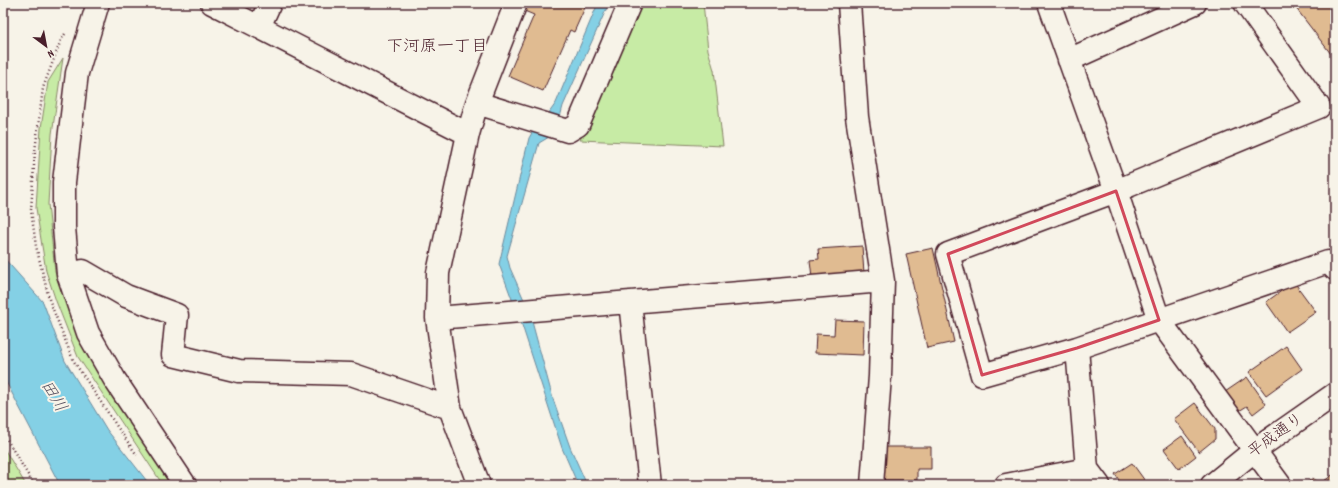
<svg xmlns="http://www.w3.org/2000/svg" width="1338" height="488" viewBox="0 0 1338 488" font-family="Dekko,'Klee One',sans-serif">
	<rect width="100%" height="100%" fill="#f7f3e8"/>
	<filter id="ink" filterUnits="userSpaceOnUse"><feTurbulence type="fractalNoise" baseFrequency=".025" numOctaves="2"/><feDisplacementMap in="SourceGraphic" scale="8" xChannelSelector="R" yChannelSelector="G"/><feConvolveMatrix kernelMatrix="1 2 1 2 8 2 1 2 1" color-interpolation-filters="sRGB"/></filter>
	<g filter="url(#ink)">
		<path fill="#c7eba5" stroke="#888568" d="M 638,3 L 703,3 L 708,50 L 714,70 L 723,146 L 580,140 Z
			M 63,58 L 52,134 L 48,204 L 55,271 L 73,319 L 176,485 L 163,485 L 78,357 L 56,301 L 46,271 L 36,208 L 41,128 L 48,82 Z
			M 3,447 L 26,485 L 7,485 L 3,478 Z"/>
		<path fill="#84d0e5" stroke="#6d899b" d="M 598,3 L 609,3 L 563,106 L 559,121 L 546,117 L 556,103 Z
			M 533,131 L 549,137 L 539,143 L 507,256 L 510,268 L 525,302 L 513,302 L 499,264 L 529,138 Z
			M 3,257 L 43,302 L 65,361 L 107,430 L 150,485 L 60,485 L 3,376 Z
			M 531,318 L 553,399 L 570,447 L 587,485 L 578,485 L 562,448 L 520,319 Z"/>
		<path fill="#e0bb91" stroke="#4a1f2b" d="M 525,3 L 587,3 L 574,32 L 570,30 L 543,91 L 508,76 L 534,15 L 522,10 Z
			M 1292,3 L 1335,3 L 1335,51 L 1331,54 Z
			M 862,246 L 864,273 L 812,277 L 810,260 L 819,259 L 818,249 Z
			M 933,248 L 954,342 L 927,348 L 906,254 Z
			M 1294,282 L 1316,312 L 1287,332 L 1266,302 Z
			M 835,320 L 864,321 L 863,355 L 815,353 L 816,334 L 834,335 Z
			M 1286,346 L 1302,369 L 1266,395 L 1249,372 Z
			M 1247,377 L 1266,404 L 1253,414 L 1247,406 L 1239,411 L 1225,392 Z
			M 1195,403 L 1215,429 L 1215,439 L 1199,452 L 1174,419 Z
			M 1182,436 L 1196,456 L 1179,469 L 1164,449 Z
			M 884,447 L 931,447 L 931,469 L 917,469 L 917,480 L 884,480 Z
			M 1132,463 L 1148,485 L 1122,485 L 1115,474 Z
			M 1335,473 L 1335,485 L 1304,485 L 1313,478 L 1320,484 Z"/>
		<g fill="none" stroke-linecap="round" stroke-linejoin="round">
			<g stroke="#4a1f2b" stroke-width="25">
				<path id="minor" d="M 98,3 L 77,73 L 64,182 L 64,227 L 68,274 L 88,333 L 115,380 L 185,485
					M 212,3 L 468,134
					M 849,3 L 857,117 L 883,281 L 880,376 L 872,485
					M 1049,3 L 1116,191 L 1159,320 L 1280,485
					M 1245,3 L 1319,107 L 1116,191 L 948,254 L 982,375 L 1077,348 L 1328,262 L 1335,269
					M 259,27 L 270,3
					M 1069,60 L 1195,3
					M 477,103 L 568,131 L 578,125 L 630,3
					M 68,274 L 83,271 L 126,296 L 177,315 L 173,355 L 239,371 L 351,374 L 450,408
					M 630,302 L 650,485
					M 437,318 L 883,281
					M 1087,469 L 1099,485
					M 479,485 L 450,408 L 437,318 L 438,273 L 468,134 L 477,103 L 516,3
					M 1006,485 L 1087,469 L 1077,348
					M 1212,485 L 1255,450 L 1335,394"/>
			</g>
			<path stroke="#4a1f2b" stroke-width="2.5" stroke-dasharray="1 3" stroke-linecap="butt" d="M 65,34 L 61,40 L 43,88 L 35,151 L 31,210 L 36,246 L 49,299 L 73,360 L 120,431 L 137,455
				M 3,433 L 34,485"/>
			<use href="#minor" stroke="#f7f3e8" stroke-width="22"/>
		</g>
	</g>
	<path fill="none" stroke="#d1495b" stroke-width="3" stroke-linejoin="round" d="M 1116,191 L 1159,320 L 1077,348 L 982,375 L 948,254 Z"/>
	<g text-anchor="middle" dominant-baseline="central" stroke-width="4" stroke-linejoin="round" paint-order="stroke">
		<g font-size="16" fill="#4a1f2b" stroke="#f7f3e8">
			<text transform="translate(1276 436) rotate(-36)">平成通り</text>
		</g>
		<g font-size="17" fill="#4a1f2b" stroke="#f7f3e8">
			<text x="437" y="48">下河原一丁目</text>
		</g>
		<g font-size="17" font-style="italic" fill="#5b5463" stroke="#f7f3e8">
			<text transform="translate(52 397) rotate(59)">田川</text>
		</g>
	</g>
	<rect width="1338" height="488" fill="none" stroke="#f7f3e8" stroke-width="16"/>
	<rect x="8" y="8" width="1322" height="472" fill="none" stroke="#4a1f2b" stroke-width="1.5" filter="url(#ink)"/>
	<g transform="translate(46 46) rotate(148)" stroke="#f7f3e8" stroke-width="3" paint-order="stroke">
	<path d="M0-3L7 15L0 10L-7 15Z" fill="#4a1f2b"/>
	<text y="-6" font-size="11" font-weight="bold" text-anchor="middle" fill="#4a1f2b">N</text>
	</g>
</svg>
